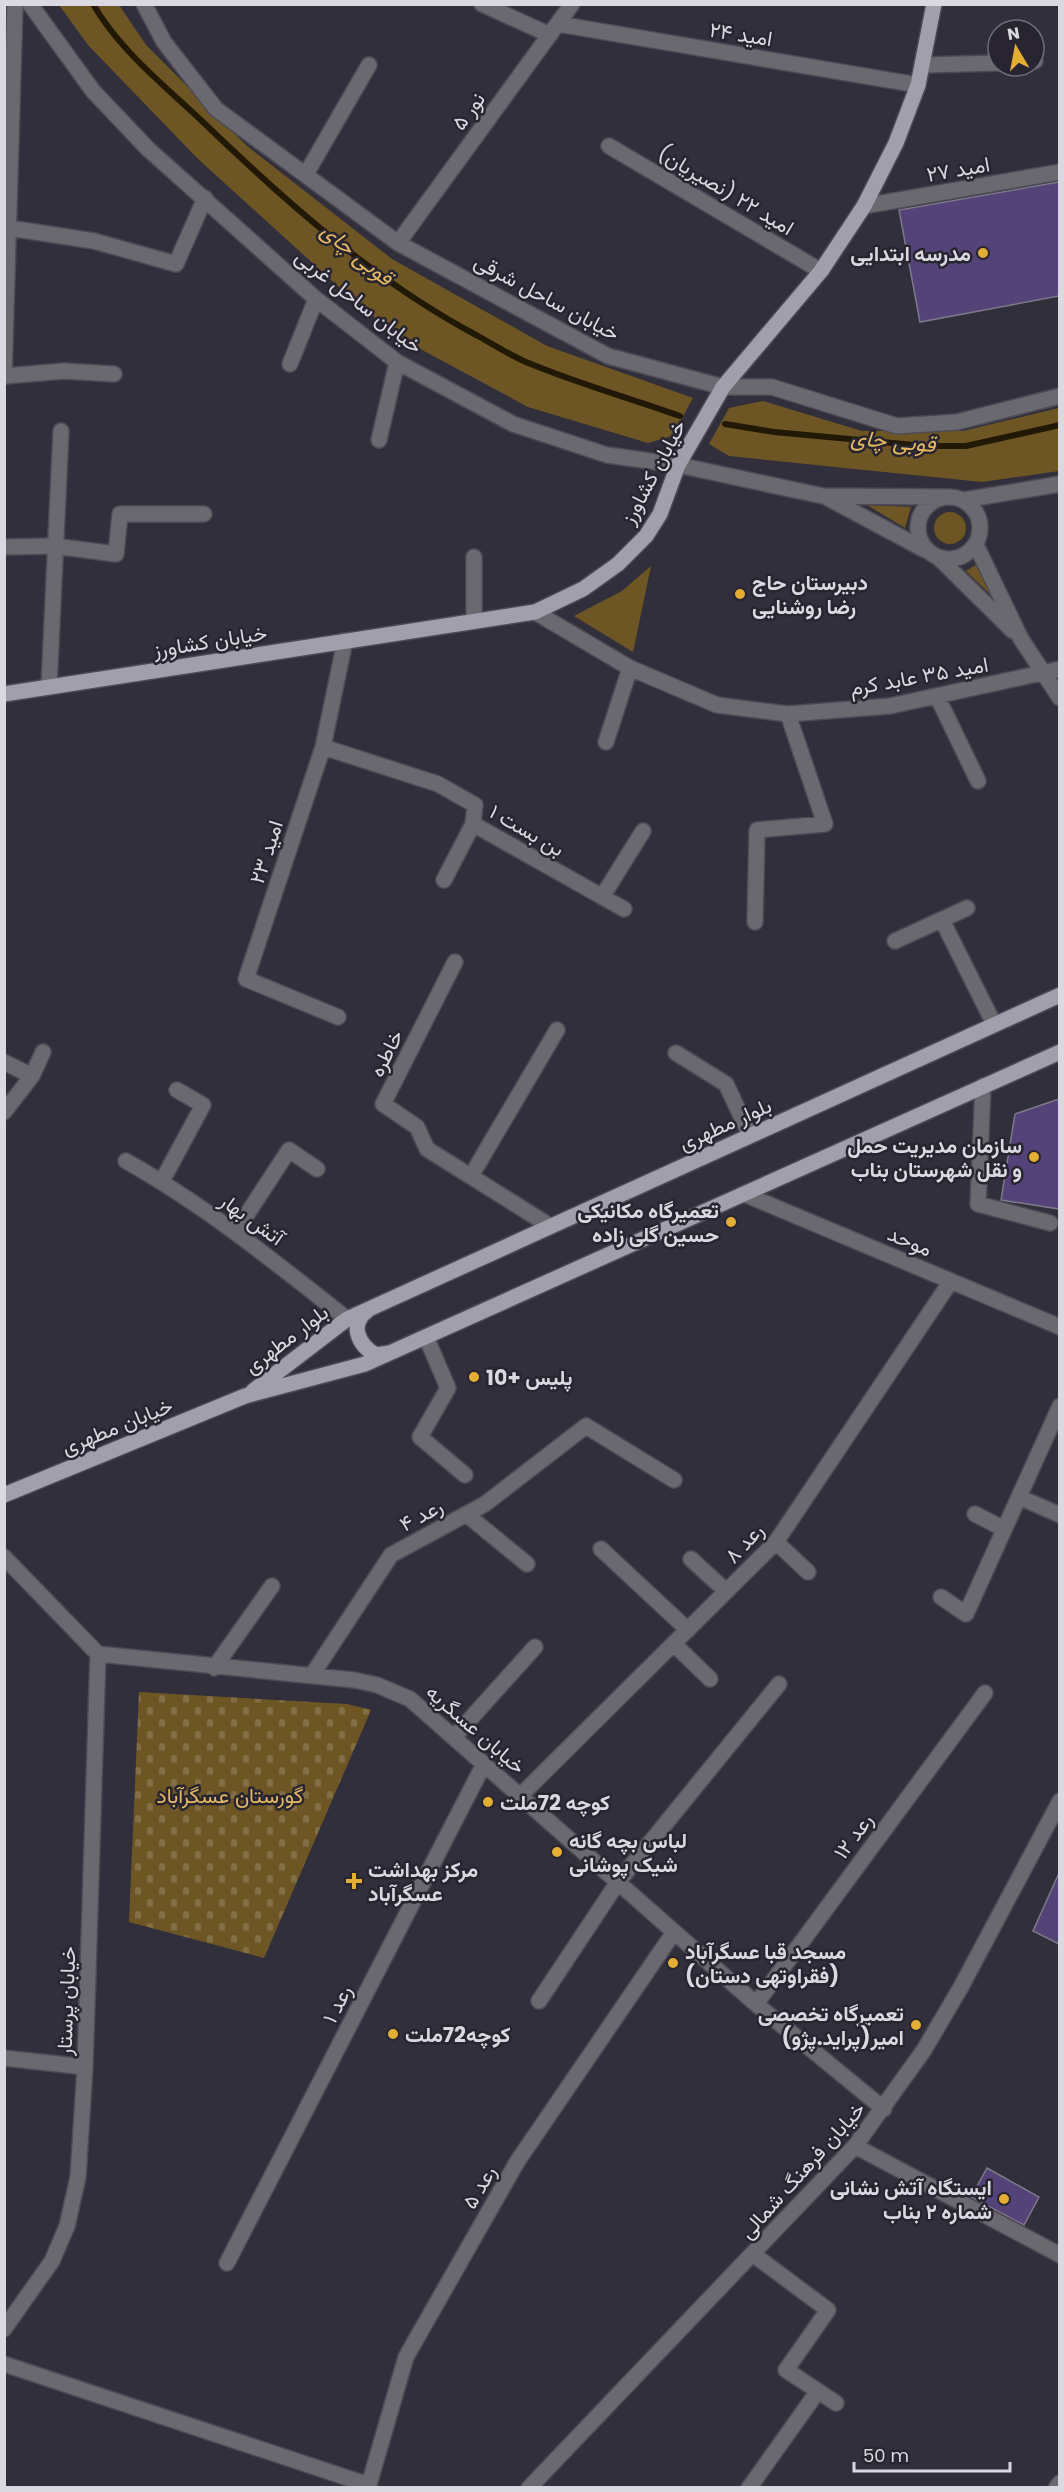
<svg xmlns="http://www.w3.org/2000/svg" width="1064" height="2492" viewBox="0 0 1064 2492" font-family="Poppins,Vazirmatn,sans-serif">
	<defs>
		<pattern id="cemetery-stones" width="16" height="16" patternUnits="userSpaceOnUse" patternTransform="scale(1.5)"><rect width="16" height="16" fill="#6e5624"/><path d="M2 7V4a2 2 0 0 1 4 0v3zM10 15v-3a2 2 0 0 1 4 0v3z" fill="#826e44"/></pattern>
	</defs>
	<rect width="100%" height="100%" fill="#322f3c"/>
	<path fill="#6e5624" d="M 59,5 L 119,5 L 146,45 L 247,146 L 392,259 L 547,346 L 693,398 L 672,436 L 648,443 L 528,407 L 411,344 L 362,308 L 197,158 L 88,45 Z
		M 763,401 L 862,431 L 963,431 L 1059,408 L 1059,471 L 982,482 L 729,456 L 709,444 L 729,408 Z
		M 867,505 L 911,507 L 905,528 Z
		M934 528a16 16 0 1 1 32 0a16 16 0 1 1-32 0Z
		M 979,563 L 997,601 L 966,571 Z
		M 651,566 L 633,652 L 574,616 L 622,591 Z"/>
	<path fill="url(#cemetery-stones)" d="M 139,1692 L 347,1704 L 371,1710 L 264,1958 L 129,1922 Z"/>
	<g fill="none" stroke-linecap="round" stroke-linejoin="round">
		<path stroke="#211805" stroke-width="6" d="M 93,4 C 120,51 165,86 204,123 C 287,203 376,282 478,336 C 494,345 510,355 526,362 C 576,383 629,398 680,416
			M 725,424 L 774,432 L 925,446 L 966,446 L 1060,425"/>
	</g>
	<path fill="#534378" stroke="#7d7989" stroke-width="1.5" d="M 1059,182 L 1059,296 L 920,322 L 899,210 Z
		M 1059,1099 L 1059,1209 L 1001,1200 L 1015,1114 Z
		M 1059,1873 L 1059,1944 L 1033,1931 Z
		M 987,2168 L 1039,2197 L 1024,2225 L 971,2197 Z"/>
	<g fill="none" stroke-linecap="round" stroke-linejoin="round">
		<g stroke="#4d4a56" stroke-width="18">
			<path id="minor" d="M 30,4 L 93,91 L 148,149 L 316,299 L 397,362 L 513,424 L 607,455 L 678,465 L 823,496 L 944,497
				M 144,4 L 164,42 L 216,109 L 398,243 L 608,356 L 723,387 L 772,387 L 897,426 L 957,422 L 1060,396
				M 482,4 L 550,35
				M 558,24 L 918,85
				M 1034,61 L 1035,61
				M 924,65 L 998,63
				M 609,146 L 821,271
				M 306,174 L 369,65
				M 864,206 L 1060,172
				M 9,228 L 94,241 L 176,264 L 205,198
				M 398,243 L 572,4
				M 290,364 L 316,299
				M 4,376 L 15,4
				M 5,376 L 64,371 L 114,374
				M 379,440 L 397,362
				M918 528a31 31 0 1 1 62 0a31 31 0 1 1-62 0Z
				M 826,497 L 925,550
				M 964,500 L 1060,484
				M 976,545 L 1021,639 L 1060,698
				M 4,547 L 54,546 L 116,554 L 120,514 L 204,514
				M 939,558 L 1013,631
				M 535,612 L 630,668 L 717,705 L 788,714 L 890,706 L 1060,669
				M 474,621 L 474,557
				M 49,687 L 61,431
				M 937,696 L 978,781
				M 606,742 L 630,668
				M 323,747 L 438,784 L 475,805 L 473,824 L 624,909
				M 444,880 L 473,824
				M 602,897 L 643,831
				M 942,920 L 994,1024
				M 755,922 L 757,830 L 825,824 L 788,714
				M 895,941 L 967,908
				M 455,962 L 383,1104 L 417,1127 L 427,1149 L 550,1226
				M 338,1017 L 246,979 L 323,747 L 345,641
				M 676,1053 L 726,1084 L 750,1135
				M 4,1062 L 32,1076
				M 983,1086 L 978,1204 L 1050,1223
				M 4,1112 L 32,1076 L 43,1052
				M 126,1161 C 206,1206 276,1263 347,1319
				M 471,1176 L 557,1030
				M 162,1181 L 203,1105 L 177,1090
				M 744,1194 L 1060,1327
				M 236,1231 L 289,1150 L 317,1169
				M 426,1337 L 448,1388 L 420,1437 L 465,1475
				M 1019,1497 L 1060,1515
				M 466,1514 L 527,1564
				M 975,1514 L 1004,1529
				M 776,1542 L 808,1572
				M 601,1549 L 688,1630
				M 4,1557 L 98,1654 L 354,1680 L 377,1685 L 410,1699 L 756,2004 L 884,2109
				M 691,1559 L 726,1591
				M 941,1597 L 966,1614 L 1060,1406
				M 674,1644 L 710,1679
				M 214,1668 L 272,1586
				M 312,1675 L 391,1555 L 485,1504 L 586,1426 L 674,1480
				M 454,1737 L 535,1647
				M 520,1796 L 776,1542 L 951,1281
				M 539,2001 L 618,1882 L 779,1684
				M 756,2004 L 985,1693
				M 4,2058 L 85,2067
				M 855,2146 L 1060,2255
				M 754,2255 L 828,2310 L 786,2370 L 836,2403
				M 227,2263 L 484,1764
				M 4,2329 L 52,2261 L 67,2226 L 78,2177 L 85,2067 L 98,1654
				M 4,2364 L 369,2485
				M 368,2488 L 406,2357 L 517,2162 L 674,1932
				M 529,2488 L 855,2146 L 924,2050 L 961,1987 L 1060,1801
				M 749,2488 L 818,2391
				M 1056,2488 L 1060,2483"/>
		</g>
		<g stroke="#4d4a56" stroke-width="18">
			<path id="major" d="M 4,694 L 535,612 L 583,589 L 618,564 L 646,536 L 660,514 L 678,465 L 723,387 L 821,271 L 864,206 L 896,143 L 918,85 L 934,4
				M 367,1311 C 349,1324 358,1345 376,1355 L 389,1353
				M 253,1391 L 347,1319 L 1060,995
				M 4,1495 L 245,1396 L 365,1364 L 1060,1052"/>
		</g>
		<use href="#minor" stroke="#6a696f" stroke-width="15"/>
		<use href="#major" stroke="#a29fad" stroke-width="15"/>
	</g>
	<g fill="#e4ae35" stroke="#282531" stroke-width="2">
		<circle cx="983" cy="253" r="6"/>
		<circle cx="740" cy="594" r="6"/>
		<circle cx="1034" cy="1157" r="6"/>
		<circle cx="731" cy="1222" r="6"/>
		<circle cx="474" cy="1377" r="6"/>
		<circle cx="488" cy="1802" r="6"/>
		<circle cx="557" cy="1852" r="6"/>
		<path d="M351 1872h6v6h6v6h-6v6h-6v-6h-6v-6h6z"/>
		<circle cx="673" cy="1963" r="6"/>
		<circle cx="916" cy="2025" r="6"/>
		<circle cx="393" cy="2034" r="6"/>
		<circle cx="1004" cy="2199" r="6"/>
	</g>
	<g text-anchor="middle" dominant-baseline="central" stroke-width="5" stroke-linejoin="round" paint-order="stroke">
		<g font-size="21" fill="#dad8e1" stroke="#282531">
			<text transform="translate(741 34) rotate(9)">امید ۲۴</text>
			<text transform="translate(468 111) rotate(-54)">نور ۵</text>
			<text transform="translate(958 169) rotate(-10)">امید ۲۷</text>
			<text transform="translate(726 190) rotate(31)">امید ۲۲ (نصیریان)</text>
			<text transform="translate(547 297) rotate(28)">خیابان ساحل شرقی</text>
			<text transform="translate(359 301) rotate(38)">خیابان ساحل غربی</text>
			<text transform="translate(653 472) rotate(-62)">خیابان کشاورز</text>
			<text transform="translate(210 641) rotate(-9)">خیابان کشاورز</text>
			<text transform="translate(919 676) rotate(-10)">امید ۳۵ عابد کرم</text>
			<text transform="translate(527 830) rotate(30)">بن بست ۱</text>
			<text transform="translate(266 852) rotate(-72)">امید ۲۳</text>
			<text transform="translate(386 1053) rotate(-63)">خاطره</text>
			<text transform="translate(725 1124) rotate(-24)">بلوار مطهری</text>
			<text transform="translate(252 1219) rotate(36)">آتش بهار</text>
			<text transform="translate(910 1241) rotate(23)">موحد</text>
			<text transform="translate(286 1339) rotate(-37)">بلوار مطهری</text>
			<text transform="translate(117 1426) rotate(-22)">خیابان مطهری</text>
			<text transform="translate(421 1515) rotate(-28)">رعد ۴</text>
			<text transform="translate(744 1543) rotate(-47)">رعد ۸</text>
			<text transform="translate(476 1729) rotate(41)">خیابان عسگریه</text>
			<text transform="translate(853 1836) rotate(-54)">رعد ۱۲</text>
			<text transform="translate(66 2001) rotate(-88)">خیابان پرستار</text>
			<text transform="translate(337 2004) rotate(-63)">رعد ۱</text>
			<text transform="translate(802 2170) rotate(-48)">خیابان فرهنگ شمالی</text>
			<text transform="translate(479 2187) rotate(-60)">رعد ۵</text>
		</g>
		<g font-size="21" font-weight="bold" fill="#dad8e1" stroke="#282531" text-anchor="start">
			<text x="971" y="253" text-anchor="end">مدرسه ابتدایی</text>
			<text x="752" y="582">دبیرستان حاج<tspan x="752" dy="24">رضا روشنایی</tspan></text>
			<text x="1022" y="1145" text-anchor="end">سازمان مدیریت حمل<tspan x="1022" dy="24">و نقل شهرستان بناب</tspan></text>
			<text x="719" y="1210" text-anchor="end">تعمیرگاه مکانیکی<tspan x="719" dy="24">حسین گلی زاده</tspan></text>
			<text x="486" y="1377">پلیس +10</text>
			<text x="500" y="1802">کوچه 72ملت</text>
			<text x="569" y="1840">لباس بچه گانه<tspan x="569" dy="24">شیک پوشانی</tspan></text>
			<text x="368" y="1869">مرکز بهداشت<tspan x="368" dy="24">عسگرآباد</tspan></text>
			<text x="685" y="1951">مسجد قبا عسگرآباد<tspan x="685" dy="24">(فقراوتهی دستان)</tspan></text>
			<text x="904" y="2013" text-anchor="end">تعمیرگاه تخصصی<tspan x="904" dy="24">امیر(پراید.پژو)</tspan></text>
			<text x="405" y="2034">کوچه72ملت</text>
			<text x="992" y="2187" text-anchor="end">ایستگاه آتش نشانی<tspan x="992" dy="24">شماره ۲ بناب</tspan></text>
		</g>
		<g font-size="21" fill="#e6ba62" stroke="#282531">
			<text x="230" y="1795">گورستان عسگرآباد</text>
		</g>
		<g font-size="22" font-style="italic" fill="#e5b961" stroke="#282531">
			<text transform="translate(357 254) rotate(39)">قوبی چای</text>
			<text transform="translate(893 441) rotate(5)">قوبی چای</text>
		</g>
	</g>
	<rect width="1064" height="2492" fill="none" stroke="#dad8e1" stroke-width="12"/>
	<g transform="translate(1016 48) rotate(350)"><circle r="28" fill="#282531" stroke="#6f6d77" stroke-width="1.5"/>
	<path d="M0-4.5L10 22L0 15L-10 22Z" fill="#e4ae35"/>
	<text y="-9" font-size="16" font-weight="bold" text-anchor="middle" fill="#dad8e1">N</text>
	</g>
	<path d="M854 2462v9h156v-9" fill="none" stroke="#dad8e1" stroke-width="3"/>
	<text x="863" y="2462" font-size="18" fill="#dad8e1" stroke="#282531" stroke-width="4.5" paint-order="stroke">50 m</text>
</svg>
